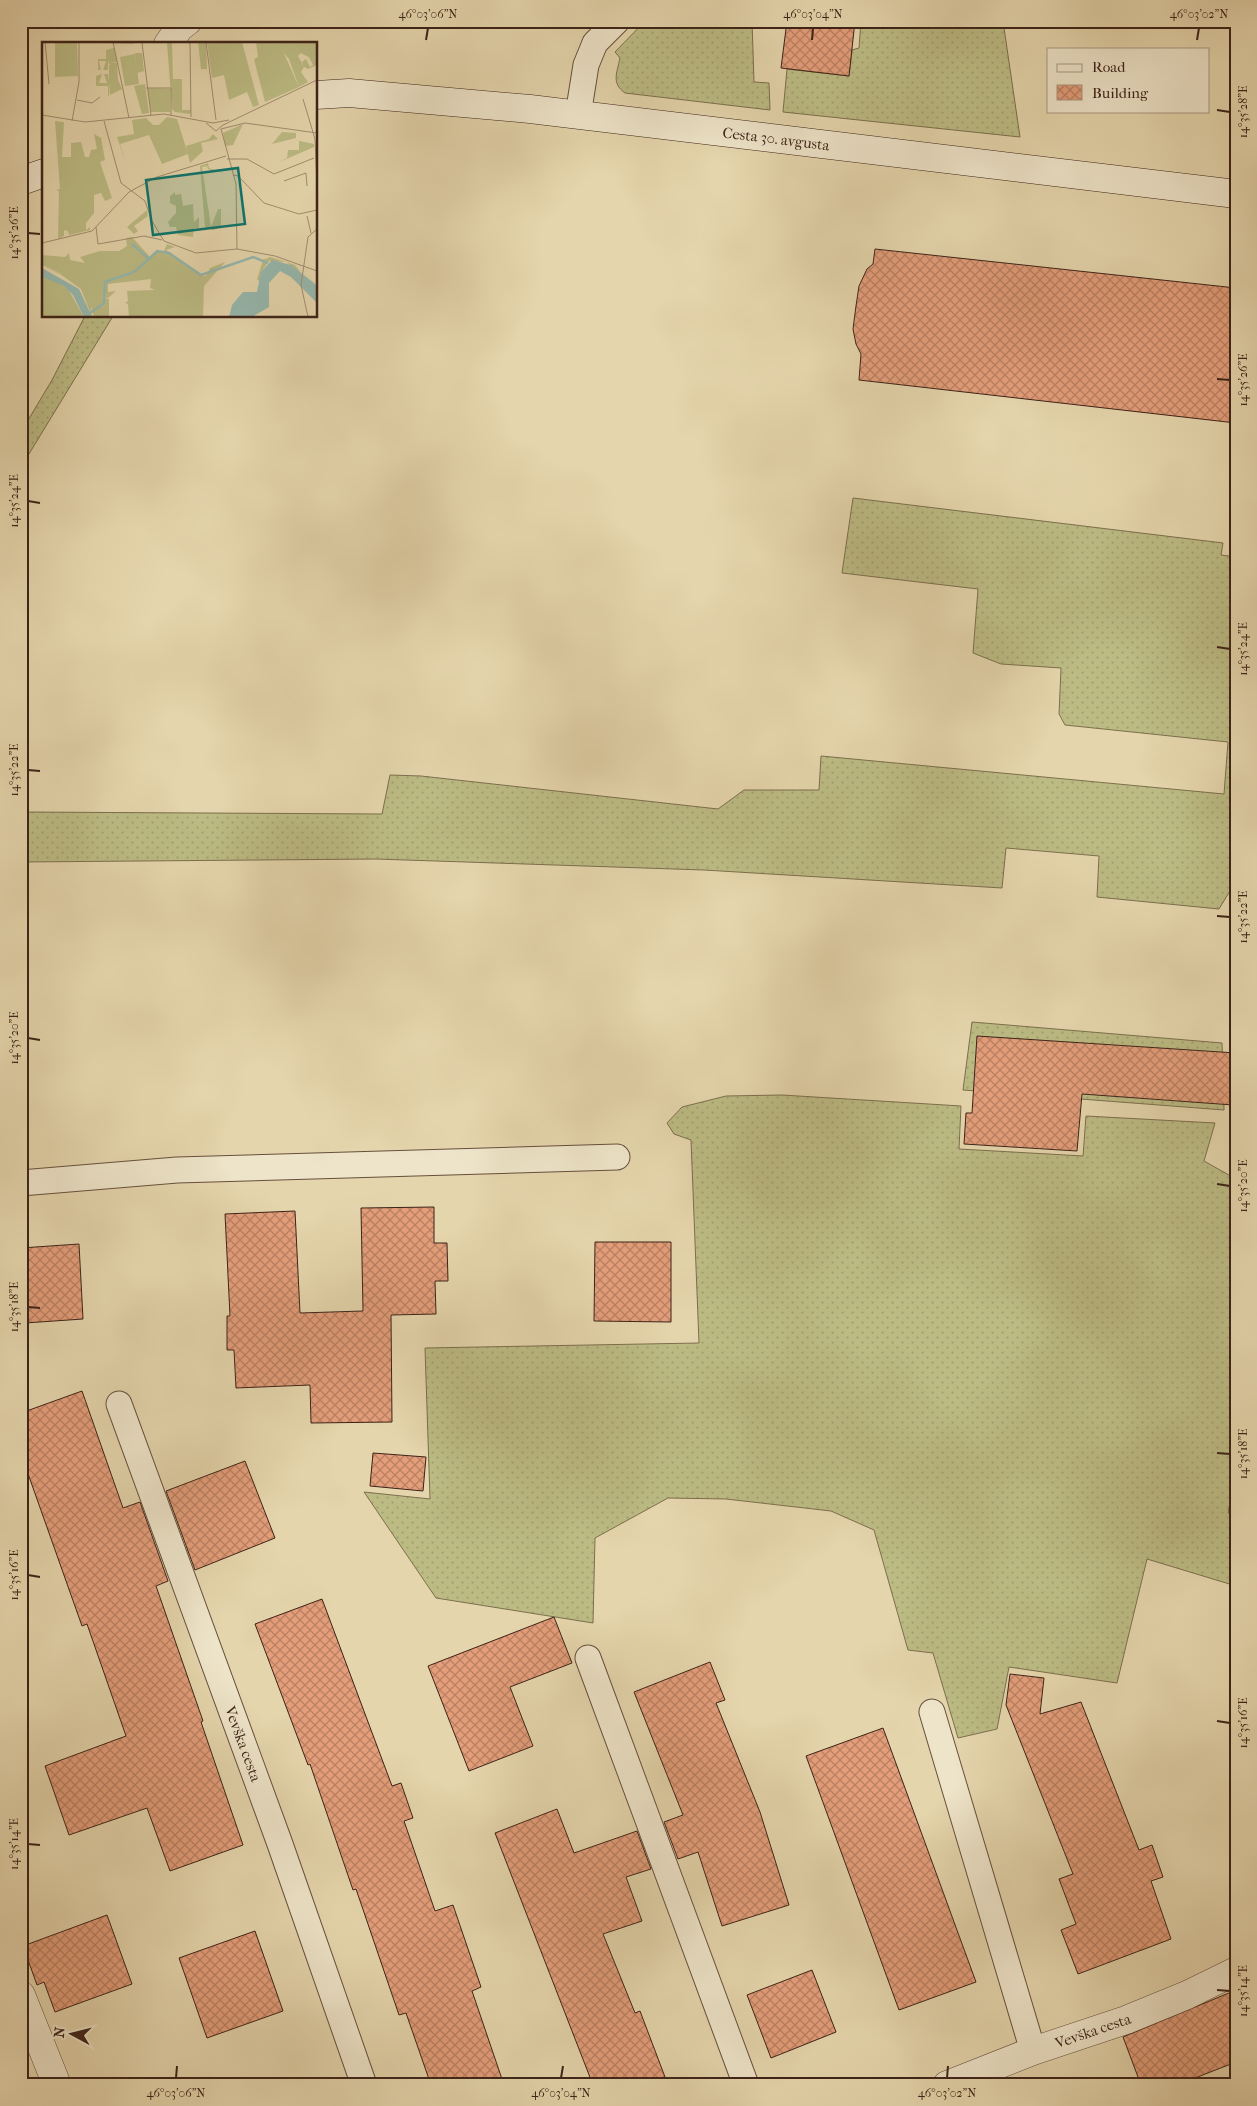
<svg xmlns="http://www.w3.org/2000/svg" width="1257" height="2106" viewBox="0 0 1257 2106" font-family="'IM FELL French Canon',serif">
	<defs>
		<pattern id="grass-dots" width="8" height="8" patternUnits="userSpaceOnUse" patternTransform="scale(1.25)"><rect width="8" height="8" fill="#bcbb84"/><path d="M2 2h.1M6 6h.1" fill="none" stroke="#a2a071" stroke-width="1.8" stroke-linecap="round"/></pattern>
		<pattern id="building-cross-hatch" width="8" height="8" patternUnits="userSpaceOnUse" patternTransform="scale(1.25)"><rect width="8" height="8" fill="#e49e7a"/><path d="M0 0l8 8M0 8l8-8" fill="none" stroke="#ba8063"/></pattern>
	</defs>
	<rect width="100%" height="100%" fill="#e5d5ac"/>
	<filter id="stains"><feTurbulence type="fractalNoise" baseFrequency=".004" numOctaves="4"/><feColorMatrix values="0 0 0 0 .2 0 0 0 0 .09 0 0 0 0 .02 0 0 0 .5 -.17"/></filter>
	<radialGradient id="worn" r=".72"><stop offset=".6" stop-color="#630" stop-opacity="0"/><stop offset="1" stop-color="#630" stop-opacity=".3"/></radialGradient>
	<path fill="url(#grass-dots)" stroke="#7c6f4e" d="M 645,21 L 752,21 L 754,82 L 769,83 L 770,110 L 625,93 C 611,83 617,73 620,58 L 615,52 Z
		M 861,21 L 1003,21 L 1020,137 L 783,112 L 787,69 L 849,76 L 852,50 L 859,48 Z
		M 85,316 L 113,316 L 21,467 L 21,432 L 52,380 Z
		M 853,498 L 1223,543 L 1221,555 L 1236,557 L 1236,881 L 1219,909 L 1097,897 L 1099,856 L 1006,848 L 1002,888 L 704,870 L 376,859 L 21,862 L 21,812 L 382,814 L 390,775 L 421,776 L 718,809 L 744,790 L 819,790 L 821,756 L 1224,794 L 1228,742 L 1065,725 L 1059,714 L 1061,668 L 1001,664 L 973,653 L 978,589 L 842,573 Z
		M 972,1022 L 1222,1043 L 1224,1110 L 963,1090 Z
		M 782,1095 L 961,1106 L 959,1149 L 1083,1156 L 1086,1116 L 1215,1123 L 1204,1161 L 1236,1179 L 1236,1471 L 1228,1513 L 1236,1515 L 1236,1586 L 1147,1559 L 1117,1683 L 1009,1667 L 997,1729 L 958,1738 L 933,1653 L 908,1650 L 874,1530 L 831,1511 L 726,1499 L 668,1498 L 595,1538 L 593,1623 L 436,1598 L 364,1492 L 430,1499 L 425,1348 L 699,1343 L 691,1140 L 674,1134 L 667,1123 L 682,1107 L 726,1096 Z"/>
	<path fill="url(#building-cross-hatch)" stroke="#3c2318" d="M 787,21 L 855,21 L 849,76 L 781,68 Z
		M 875,249 L 1236,288 L 1236,423 L 859,380 L 861,354 L 856,344 L 853,329 L 856,306 L 859,286 L 867,269 L 873,264 Z
		M 977,1036 L 1236,1053 L 1233,1105 L 1082,1094 L 1077,1151 L 964,1144 L 966,1113 L 972,1113 Z
		M 434,1207 L 434,1243 L 447,1243 L 448,1281 L 435,1281 L 436,1314 L 391,1315 L 392,1422 L 311,1423 L 310,1385 L 236,1388 L 234,1350 L 227,1350 L 227,1316 L 230,1316 L 225,1214 L 295,1211 L 300,1313 L 363,1311 L 361,1208 Z
		M 595,1242 L 671,1242 L 671,1322 L 594,1321 Z
		M 79,1244 L 83,1319 L 25,1323 L 21,1248 Z
		M 82,1391 L 123,1508 L 140,1502 L 168,1581 L 156,1586 L 203,1721 L 201,1722 L 243,1845 L 170,1871 L 147,1808 L 69,1835 L 45,1766 L 126,1736 L 87,1624 L 82,1626 L 21,1454 L 21,1413 Z
		M 373,1453 L 426,1457 L 423,1491 L 370,1486 Z
		M 245,1461 L 275,1538 L 195,1570 L 166,1491 Z
		M 322,1599 L 392,1786 L 401,1783 L 413,1818 L 404,1821 L 435,1911 L 453,1905 L 481,1987 L 472,1991 L 504,2085 L 431,2085 L 406,2013 L 399,2015 L 356,1889 L 353,1890 L 310,1764 L 308,1765 L 255,1624 Z
		M 554,1617 L 572,1663 L 510,1687 L 533,1746 L 469,1771 L 428,1666 Z
		M 710,1662 L 725,1700 L 716,1703 L 760,1812 L 789,1905 L 722,1926 L 698,1852 L 678,1859 L 664,1822 L 683,1815 L 634,1692 Z
		M 1010,1674 L 1044,1678 L 1040,1714 L 1081,1702 L 1139,1850 L 1152,1845 L 1163,1877 L 1151,1881 L 1171,1939 L 1078,1974 L 1061,1930 L 1076,1924 L 1059,1879 L 1073,1874 L 1006,1705 Z
		M 883,1728 L 976,1982 L 899,2010 L 806,1756 Z
		M 557,1809 L 574,1853 L 637,1831 L 651,1869 L 626,1877 L 642,1921 L 603,1934 L 635,2013 L 640,2011 L 665,2077 L 644,2085 L 593,2085 L 495,1833 Z
		M 107,1915 L 132,1984 L 55,2012 L 44,1982 L 37,1985 L 23,1946 Z
		M 255,1931 L 283,2011 L 207,2038 L 179,1958 Z
		M 812,1970 L 836,2032 L 771,2058 L 747,1995 Z
		M 1236,1990 L 1236,2062 L 1177,2085 L 1141,2085 L 1123,2037 Z"/>
	<g fill="none" stroke-linecap="round" stroke-linejoin="round">
		<g stroke="#66503d" stroke-width="27">
			<path id="lane" d="M 578,115 L 586,65 L 595,43 L 617,21
				M 21,1183 L 177,1170 L 617,1157
				M 119,1404 L 280,1844 L 364,2085
				M 588,1658 L 746,2085
				M 932,1712 L 1033,2051"/>
		</g>
		<g stroke="#66503d" stroke-width="29">
			<path id="street" d="M 168,44 L 180,27 L 188,21
				M 21,1995 L 57,2085
				M 947,2085 L 1033,2051 L 1126,2020 L 1187,1995 L 1236,1971"/>
		</g>
		<g stroke="#3c2318" stroke-width="29">
			<path id="secondary" d="M 316,95 L 349,93 L 530,109 L 1236,194
				M 21,181 L 44,173"/>
		</g>
		<use href="#lane" stroke="#eee4c9" stroke-width="25"/>
		<use href="#street" stroke="#eee4c9" stroke-width="28"/>
		<use href="#secondary" stroke="#eee4c9" stroke-width="28"/>
	</g>
	<path fill="none" stroke="#3c2318" stroke-width="2" d="M 426,40 L 428,28M 812,40 L 813,28M 1197,40 L 1199,28M 1217,110 L 1230,112M 28,233 L 40,234M 1217,379 L 1230,380M 28,501 L 40,503M 1217,647 L 1230,649M 28,770 L 40,771M 1217,916 L 1230,917M 28,1038 L 40,1040M 1217,1184 L 1230,1186M 28,1307 L 40,1308M 1217,1453 L 1230,1454M 28,1575 L 40,1577M 1217,1721 L 1230,1723M 28,1844 L 40,1845M 1217,1990 L 1230,1991M 176,2078 L 177,2066M 561,2078 L 563,2066M 947,2078 L 948,2066"/>
	<g text-anchor="middle" dominant-baseline="central" stroke-width="4" stroke-linejoin="round" paint-order="stroke">
		<g font-size="15" fill="#3c2318" stroke="#eee4c9">
			<text transform="translate(776 139) rotate(7)">Cesta 30. avgusta</text>
			<text transform="translate(243 1744) rotate(70)">Vevška cesta</text>
			<text transform="translate(1093 2031) rotate(-19)">Vevška cesta</text>
		</g>
	</g>
	<g transform="translate(42 42)">
		<rect width="275" height="275" fill="#e5d5ac"/>
		<path d="M 130,0 L 131,37 L 140,37 L 140,68 L 149,68 L 148,72 L 133,70 L 130,67 L 125,1 ZM 156,0 L 164,0 L 165,27 L 159,27 ZM 165,0 L 200,0 L 217,63 L 211,65 L 205,50 L 187,58 L 182,33 L 170,36 ZM 214,0 L 240,0 L 240,7 L 257,45 L 223,60 L 212,17 L 216,15 ZM 252,0 L 275,0 L 275,23 L 266,27 L 262,25 L 260,20 L 264,17 L 268,25 L 271,23 L 267,15 L 256,10 ZM 72,6 L 75,20 L 68,21 L 75,21 L 76,38 L 80,47 L 68,53 L 67,38 L 67,54 L 66,55 L 66,44 L 54,44 L 54,34 L 60,32 L 57,41 L 65,41 L 62,32 L 66,32 L 67,39 L 67,23 L 69,22 L 67,22 L 66,19 L 66,28 L 61,28 L 64,19 L 57,19 L 59,28 L 56,28 L 56,17 L 64,17 L 64,8 ZM 93,11 L 100,11 L 102,29 L 95,31 ZM 103,42 L 107,71 L 100,72 L 92,44 ZM 125,75 L 135,77 L 146,112 L 120,122 L 107,93 L 78,102 L 85,124 L 75,95 L 92,92 L 90,78 L 104,76 L 111,83 L 117,83 ZM 13,79 L 22,80 L 20,115 L 29,115 L 29,101 L 39,100 L 43,115 L 47,115 L 49,108 L 55,107 L 52,92 L 59,96 L 63,118 L 58,120 L 70,156 L 63,159 L 59,151 L 52,153 L 52,171 L 44,181 L 44,188 L 48,185 L 48,188 L 27,193 L 26,189 L 22,188 L 22,194 L 16,197 L 17,149 L 14,148 L 18,147 ZM 201,82 L 191,103 L 183,104 L 181,91 ZM 240,90 L 254,91 L 254,96 L 230,102 ZM 171,92 L 176,97 L 159,101 L 161,109 L 148,121 L 144,104 L 167,97 ZM 253,98 L 272,102 L 272,105 L 235,121 L 245,116 L 246,108 L 257,108 L 257,99 ZM 166,121 L 167,126 L 184,132 L 166,127 L 165,124 L 160,125 L 169,185 L 176,167 L 179,167 L 179,186 L 171,188 L 163,185 L 158,124 ZM 133,150 L 133,153 L 139,152 L 141,164 L 151,162 L 152,180 L 157,175 L 157,186 L 152,186 L 151,195 L 136,193 L 134,185 L 128,185 L 126,180 L 134,171 L 134,164 L 128,161 L 128,154 ZM 105,168 L 106,174 L 92,184 L 96,189 L 92,192 L 85,185 ZM 90,195 L 108,215 L 107,218 L 114,210 L 125,210 L 122,209 L 125,202 L 133,205 L 124,208 L 158,233 L 164,234 L 168,226 L 183,220 L 162,244 L 161,275 L 87,275 L 86,262 L 83,261 L 86,259 L 85,249 L 113,248 L 108,246 L 109,237 L 66,242 L 66,250 L 74,249 L 66,256 L 59,255 L 67,257 L 67,275 L 52,275 L 49,264 L 50,275 L 39,247 L 18,232 L 0,225 L 20,232 L 0,223 L 0,213 L 23,215 L 27,211 L 28,218 L 43,221 L 38,215 L 58,209 L 77,209 L 85,204 L 84,196 ZM 228,215 L 253,223 L 259,231 L 244,220 L 227,219 L 219,230 L 218,240 L 215,237 L 221,218 ZM 0,235 L 12,237 L 26,247 L 42,275 L 0,275 Z" fill="#bcbb84"/>
		<path d="M 240,0 L 252,0 L 256,10 L 260,9 L 256,14 L 262,25 L 259,30 L 266,40 L 257,45 L 247,17 L 240,9 ZM 105,46 L 128,47 L 128,70 L 109,70 Z" fill="#bcbb84"/>
		<path d="M 13,0 L 35,0 L 36,34 L 13,35 Z" fill="#bcbb84"/>
		<path d="M 93,12 L 97,42 L 83,44 L 78,15 Z" fill="#bcbb84"/>
		<path d="M 230,218 L 249,223 L 272,241 L 275,244 L 275,261 L 249,235 L 238,229 L 227,241 L 227,265 L 210,275 L 187,275 L 190,263 L 201,250 L 215,250 L 219,230 ZM 0,226 L 37,247 L 50,275 L 42,275 L 31,253 L 22,244 L 0,235 Z" fill="#96b8ae"/>
		<path fill="none" stroke="#96b8ae" stroke-width="2.5" d="M 107,217 L 115,209 L 127,211 L 159,233 L 211,215 L 226,221M 48,271 L 62,261 L 63,240 L 92,230 L 107,217 L 90,202"/>
		<path fill="none" stroke="#a18e71" stroke-width="1" d="M 3,0 L 7,42M 37,0 L 92,1M 71,0 L 87,76M 148,0 L 149,75M 164,0 L 174,78M 100,1 L 109,73M 104,46 L 129,46 L 129,73M 261,57 L 273,97 L 275,142M 35,58 L 50,61 L 58,55M 0,73 L 43,80 L 122,72 L 171,81M 30,79 L 37,40 L 37,0M 62,79 L 79,141 L 103,159 L 110,179 L 122,199 L 154,211 L 195,207 L 233,214 L 275,229M 164,81 L 174,89 L 181,83M 171,81 L 187,78M 181,83 L 275,38M 179,87 L 194,142 L 195,207M 179,87 L 203,81 L 275,91M 185,117 L 205,117 L 232,132 L 272,116M 191,133 L 196,134 L 222,161 L 257,172 L 275,168M 242,139 L 264,131 L 265,144M 265,174 L 269,191M 54,185 L 56,202 L 102,194 L 120,198M 0,201 L 50,189 L 87,150 L 115,135 L 184,114M 266,275 L 259,243 L 266,195 L 275,187"/>
		<path fill="#0f766e" fill-opacity="0.15" stroke="#0f766e" stroke-width="2.5" d="M 196,126 L 203,182 L 111,193 L 104,138 Z"/>
		<rect width="275" height="275" fill="none" stroke="#3c2318" stroke-width="2.5"/>
	</g>
	<rect width="1257" height="2106" fill="none" stroke="#e5d5ac" stroke-width="55"/>
	<rect x="1047" y="48" width="162" height="65" fill="#eee4c9" stroke="#a79782"/>
	<rect x="1057" y="64" width="25" height="8" fill="#eee4c9" stroke="#a79782"/>
	<text x="1092" y="72" font-size="15" fill="#3c2318">Road</text>
	<rect x="1057" y="85" width="25" height="15" fill="url(#building-cross-hatch)" stroke="#a79782"/>
	<text x="1092" y="98" font-size="15" fill="#3c2318">Building</text>
	<g transform="translate(72 2034) rotate(277)" stroke="#eee4c9" stroke-width="4" paint-order="stroke">
	<path d="M0-4L9 19L0 12L-9 19Z" fill="#3c2318"/>
	<text y="-8" font-size="14" font-weight="bold" text-anchor="middle" fill="#3c2318">N</text>
	</g>
	<rect x="28" y="28" width="1202" height="2050" fill="none" stroke="#3c2318" stroke-width="2"/>
	<g font-size="12" text-anchor="middle" fill="#3c2318">
		<text x="428" y="18">46°03'06"N</text>
		<text x="813" y="18">46°03'04"N</text>
		<text x="1199" y="18">46°03'02"N</text>
		<text transform="translate(1243 112) rotate(-90)" y="4">14°35'28"E</text>
		<text transform="translate(14 233) rotate(-90)" y="4">14°35'26"E</text>
		<text transform="translate(1243 380) rotate(-90)" y="4">14°35'26"E</text>
		<text transform="translate(14 501) rotate(-90)" y="4">14°35'24"E</text>
		<text transform="translate(1243 649) rotate(-90)" y="4">14°35'24"E</text>
		<text transform="translate(14 770) rotate(-90)" y="4">14°35'22"E</text>
		<text transform="translate(1243 917) rotate(-90)" y="4">14°35'22"E</text>
		<text transform="translate(14 1038) rotate(-90)" y="4">14°35'20"E</text>
		<text transform="translate(1243 1186) rotate(-90)" y="4">14°35'20"E</text>
		<text transform="translate(14 1307) rotate(-90)" y="4">14°35'18"E</text>
		<text transform="translate(1243 1454) rotate(-90)" y="4">14°35'18"E</text>
		<text transform="translate(14 1575) rotate(-90)" y="4">14°35'16"E</text>
		<text transform="translate(1243 1723) rotate(-90)" y="4">14°35'16"E</text>
		<text transform="translate(14 1844) rotate(-90)" y="4">14°35'14"E</text>
		<text transform="translate(1243 1991) rotate(-90)" y="4">14°35'14"E</text>
		<text x="176" y="2097">46°03'06"N</text>
		<text x="561" y="2097">46°03'04"N</text>
		<text x="947" y="2097">46°03'02"N</text>
	</g>
	<rect width="100%" height="100%" filter="url(#stains)"/>
	<rect width="100%" height="100%" fill="url(#worn)"/>
</svg>
